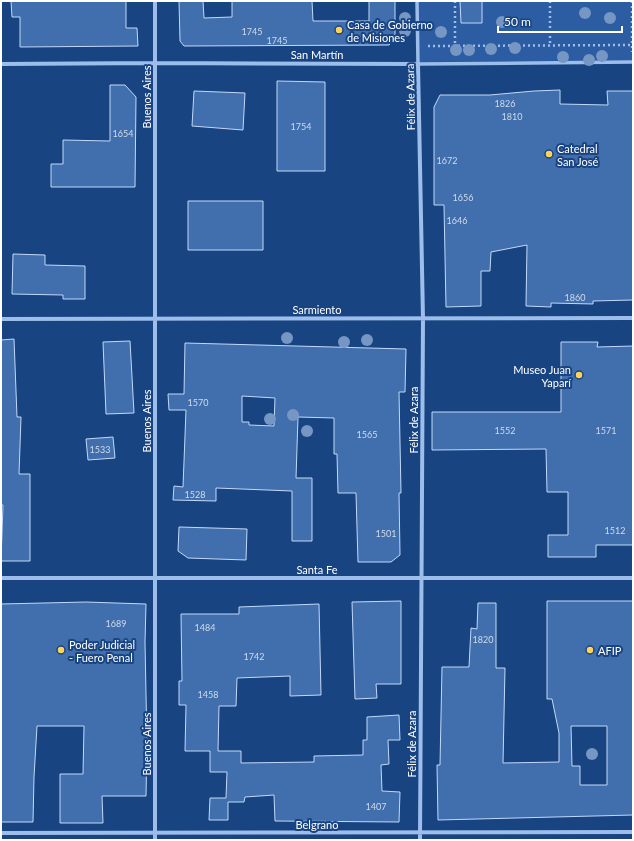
<svg xmlns="http://www.w3.org/2000/svg" width="634" height="841" viewBox="0 0 634 841" font-family="Lato,sans-serif">
	<rect width="100%" height="100%" fill="#194482"/>
	<path fill="#2c5da2" d="M 418,1 L 633,1 L 633,61 L 418,62 Z"/>
	<path fill="#416eac" stroke="#c2d9f9" fill-rule="evenodd" d="M 11,1 L 126,1 L 126,28 L 137,28 L 138,46 L 20,47 L 20,17 L 12,17 Z
		M 179,1 L 203,1 L 204,18 L 232,17 L 232,1 L 312,1 L 313,21 L 369,21 L 369,1 L 395,1 L 395,39 L 389,45 L 184,46 L 180,41 Z
		M 460,1 L 482,1 L 482,23 L 461,23 Z
		M 277,81 L 325,82 L 325,171 L 277,171 Z
		M 110,85 L 125,85 L 136,97 L 135,187 L 51,187 L 51,164 L 63,164 L 63,140 L 110,141 Z
		M 560,90 L 560,104 L 608,105 L 607,91 L 633,91 L 633,300 L 593,301 L 593,304 L 551,303 L 551,307 L 526,306 L 527,245 L 491,252 L 490,271 L 481,271 L 481,306 L 446,307 L 444,205 L 434,205 L 434,107 L 440,95 L 490,95 L 534,91 Z
		M 194,91 L 245,93 L 243,130 L 192,126 Z
		M 188,201 L 263,201 L 263,250 L 188,250 Z
		M 13,254 L 45,255 L 45,265 L 85,266 L 85,299 L 63,299 L 63,295 L 12,294 Z
		M 14,339 L 17,417 L 21,417 L 19,474 L 30,474 L 30,561 L 1,561 L 3,505 L 1,505 L 1,340 Z
		M 130,341 L 134,413 L 106,414 L 103,342 Z
		M 561,342 L 598,342 L 597,347 L 633,346 L 633,545 L 596,545 L 596,557 L 548,557 L 548,535 L 568,535 L 568,492 L 547,492 L 546,449 L 432,450 L 432,412 L 561,412 Z
		M 185,343 L 406,349 L 405,392 L 399,392 L 401,493 L 399,493 L 400,555 L 391,562 L 358,562 L 356,493 L 338,493 L 337,454 L 334,454 L 334,418 L 298,417 L 296,478 L 312,478 L 312,541 L 292,541 L 292,491 L 216,488 L 216,501 L 173,500 L 174,486 L 183,487 L 186,410 L 169,410 L 168,394 L 184,394 ZM 242,396 L 275,398 L 274,426 L 249,425 L 249,422 L 242,422 Z
		M 113,437 L 115,458 L 88,460 L 86,439 Z
		M 179,527 L 247,529 L 246,560 L 188,558 L 178,551 Z
		M 401,601 L 401,684 L 376,684 L 377,698 L 355,699 L 352,602 Z
		M 547,601 L 633,601 L 633,815 L 438,820 L 437,765 L 440,765 L 442,667 L 469,667 L 471,628 L 477,629 L 478,603 L 496,603 L 496,668 L 505,668 L 503,763 L 559,762 L 559,733 L 552,699 L 547,699 ZM 571,726 L 607,726 L 607,785 L 580,785 L 580,766 L 572,766 Z
		M 86,602 L 146,604 L 145,642 L 147,746 L 146,796 L 102,796 L 103,823 L 60,823 L 60,774 L 83,774 L 84,726 L 37,726 L 34,777 L 33,822 L 1,822 L 1,604 Z
		M 319,604 L 321,695 L 290,696 L 290,676 L 237,678 L 236,706 L 219,706 L 218,751 L 241,751 L 241,763 L 314,762 L 314,756 L 363,755 L 363,740 L 367,740 L 367,717 L 399,715 L 400,740 L 388,740 L 389,764 L 381,765 L 382,791 L 400,792 L 399,822 L 275,821 L 274,795 L 245,797 L 244,802 L 228,802 L 228,820 L 209,820 L 210,798 L 226,798 L 227,772 L 210,772 L 210,751 L 185,751 L 186,705 L 179,705 L 179,681 L 182,681 L 181,614 L 239,614 L 239,607 Z"/>
	<g fill="none" stroke-linecap="round" stroke-linejoin="round">
		<path stroke="#9dbeeb" stroke-width="2.5" stroke-dasharray="2 3" stroke-linecap="butt" d="M 455,1 L 455,55
			M 550,1 L 550,46
			M 632,1 L 632,52
			M 428,46 L 633,45"/>
		<path stroke="#9dbeeb" stroke-width="3.5" d="M 417,1 L 418,64 L 633,62"/>
		<path stroke="#9dbeeb" stroke-width="4" d="M 155,1 L 155,840
			M 1,64 L 155,63 L 418,64 L 423,319 L 420,840
			M 1,319 L 633,318
			M 1,578 L 633,578
			M 1,833 L 633,832"/>
	</g>
	<g fill="#7696c3">
		<circle cx="585" cy="13" r="6"/>
		<circle cx="405" cy="18" r="6"/>
		<circle cx="610" cy="18" r="6"/>
		<circle cx="502" cy="22" r="6"/>
		<circle cx="405" cy="31" r="6"/>
		<circle cx="441" cy="32" r="6"/>
		<circle cx="515" cy="48" r="6"/>
		<circle cx="491" cy="49" r="6"/>
		<circle cx="456" cy="50" r="6"/>
		<circle cx="469" cy="50" r="6"/>
		<circle cx="602" cy="56" r="6"/>
		<circle cx="563" cy="57" r="6"/>
		<circle cx="589" cy="60" r="6"/>
		<circle cx="287" cy="338" r="6"/>
		<circle cx="367" cy="340" r="6"/>
		<circle cx="344" cy="342" r="6"/>
		<circle cx="293" cy="415" r="6"/>
		<circle cx="270" cy="419" r="6"/>
		<circle cx="307" cy="431" r="6"/>
		<circle cx="592" cy="754" r="6"/>
	</g>
	<g fill="#ffd357" stroke="#194482" stroke-width="1.5">
		<circle cx="339" cy="30" r="4"/>
		<circle cx="549" cy="154" r="4"/>
		<circle cx="579" cy="375" r="4"/>
		<circle cx="61" cy="650" r="4"/>
		<circle cx="590" cy="650" r="4"/>
	</g>
	<g text-anchor="middle" dominant-baseline="central" stroke-width="4" stroke-linejoin="round" paint-order="stroke">
		<g font-size="9" fill="#d0dbea">
			<text x="252" y="31">1745</text>
			<text x="277" y="40">1745</text>
			<text x="505" y="103">1826</text>
			<text x="512" y="116">1810</text>
			<text x="301" y="126">1754</text>
			<text x="123" y="133">1654</text>
			<text x="447" y="160">1672</text>
			<text x="463" y="197">1656</text>
			<text x="457" y="220">1646</text>
			<text x="575" y="297">1860</text>
			<text x="198" y="402">1570</text>
			<text x="505" y="430">1552</text>
			<text x="606" y="430">1571</text>
			<text x="367" y="434">1565</text>
			<text x="100" y="449">1533</text>
			<text x="195" y="494">1528</text>
			<text x="615" y="530">1512</text>
			<text x="386" y="533">1501</text>
			<text x="116" y="623">1689</text>
			<text x="205" y="627">1484</text>
			<text x="483" y="639">1820</text>
			<text x="254" y="656">1742</text>
			<text x="208" y="694">1458</text>
			<text x="376" y="806">1407</text>
		</g>
		<g font-size="11" fill="#fff" stroke="#194482" text-anchor="start">
			<text x="347" y="24">Casa de Gobierno<tspan x="347" dy="13">de Misiones</tspan></text>
			<text x="557" y="148">Catedral<tspan x="557" dy="13">San José</tspan></text>
			<text x="571" y="369" text-anchor="end">Museo Juan<tspan x="571" dy="13">Yaparí</tspan></text>
			<text x="69" y="644">Poder Judicial<tspan x="69" dy="13">- Fuero Penal</tspan></text>
			<text x="598" y="650">AFIP</text>
		</g>
		<g font-size="11" fill="#fff" stroke="#194482">
			<text x="317" y="54">San Martín</text>
			<text transform="translate(146 97) rotate(-90)">Buenos Aires</text>
			<text transform="translate(410 97) rotate(-91)">Félix de Azara</text>
			<text x="317" y="309">Sarmiento</text>
			<text transform="translate(413 420) rotate(-90)">Félix de Azara</text>
			<text transform="translate(146 421) rotate(-90)">Buenos Aires</text>
			<text x="317" y="569">Santa Fe</text>
			<text transform="translate(146 744) rotate(-90)">Buenos Aires</text>
			<text transform="translate(411 744) rotate(-90)">Félix de Azara</text>
			<text x="317" y="824">Belgrano</text>
		</g>
	</g>
	<rect width="634" height="841" fill="none" stroke="#ffffff" stroke-width="4"/>
	<path d="M498 26v6h124v-6" fill="none" stroke="#ffffff" stroke-width="2"/>
	<text x="504" y="26" font-size="12" fill="#ffffff" stroke="#194482" stroke-width="3" paint-order="stroke">50 m</text>
</svg>
